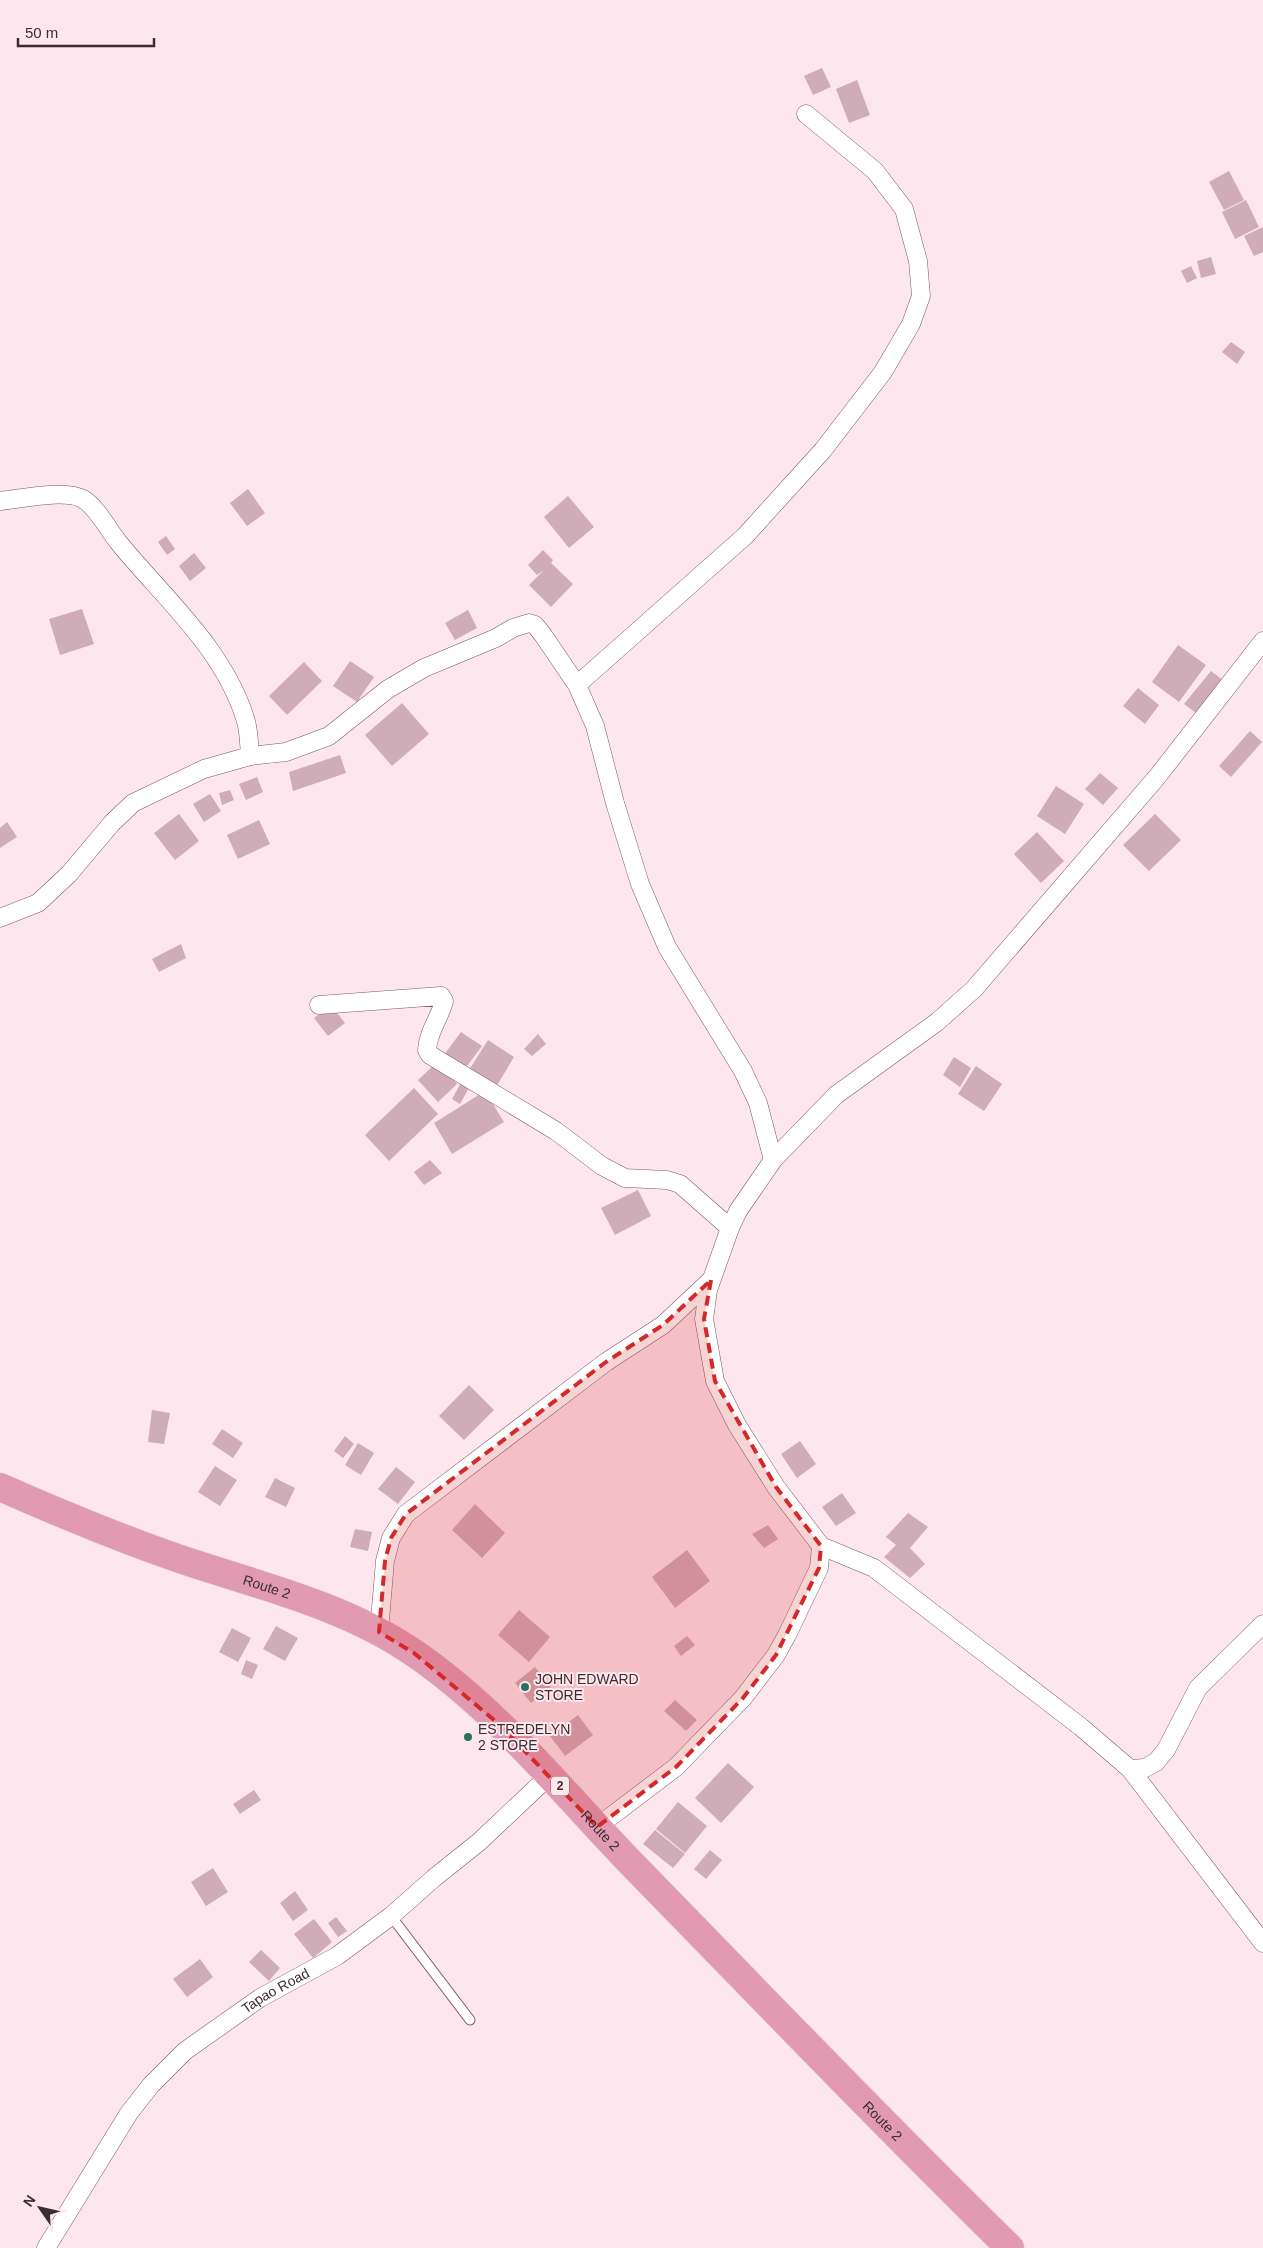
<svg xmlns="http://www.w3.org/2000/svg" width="1263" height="2248" viewBox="0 0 1263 2248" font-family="Arial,sans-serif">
	<rect width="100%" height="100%" fill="#fde6ed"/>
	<path fill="#d0acb8" d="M 822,68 L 831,87 L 813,95 L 804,76 Z
		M 857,80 L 870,115 L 849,123 L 836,89 Z
		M 1229,171 L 1244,200 L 1224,210 L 1209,182 Z
		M 1246,200 L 1259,227 L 1235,239 L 1222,212 Z
		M 1263,227 L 1263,252 L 1254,256 L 1244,236 Z
		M 1211,257 L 1216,274 L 1201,278 L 1197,261 Z
		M 1191,266 L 1197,278 L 1187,283 L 1181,271 Z
		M 1231,342 L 1245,352 L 1237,364 L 1222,352 Z
		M 248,489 L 265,513 L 247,526 L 230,503 Z
		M 568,496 L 594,527 L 569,548 L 544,517 Z
		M 166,536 L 175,549 L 167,555 L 158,542 Z
		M 543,550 L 553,560 L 551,563 L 573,584 L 551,607 L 529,585 L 544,570 L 537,575 L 528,565 Z
		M 194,553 L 206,568 L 190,581 L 179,566 Z
		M 82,609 L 94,644 L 60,655 L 49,619 Z
		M 468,610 L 477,628 L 455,640 L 445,623 Z
		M 1178,645 L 1206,665 L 1179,702 L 1152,682 Z
		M 350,661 L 374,677 L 357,702 L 333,686 Z
		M 304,662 L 322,681 L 287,715 L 269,696 Z
		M 1211,671 L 1223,680 L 1196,713 L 1184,704 Z
		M 1138,688 L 1159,705 L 1145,724 L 1123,706 Z
		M 402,703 L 429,734 L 392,766 L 365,735 Z
		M 1250,731 L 1262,742 L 1231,777 L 1219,766 Z
		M 340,755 L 346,773 L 293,791 L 289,772 Z
		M 1100,773 L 1118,788 L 1103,805 L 1085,789 Z
		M 257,777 L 263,792 L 246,800 L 239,784 Z
		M 1056,786 L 1084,804 L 1065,834 L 1037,816 Z
		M 230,790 L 234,800 L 222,805 L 219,793 Z
		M 210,794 L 221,811 L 204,822 L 193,804 Z
		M 179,814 L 199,841 L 175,860 L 154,833 Z
		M 1155,814 L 1181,840 L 1149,871 L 1123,845 Z
		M 259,820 L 270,844 L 238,859 L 227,835 Z
		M 7,822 L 17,837 L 0,848 L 0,828 Z
		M 1037,832 L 1064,861 L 1041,883 L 1014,854 Z
		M 181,944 L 186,958 L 159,972 L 152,959 Z
		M 331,1005 L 345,1023 L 328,1036 L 314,1018 Z
		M 461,1032 L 482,1046 L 464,1070 L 444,1055 Z
		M 538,1034 L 546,1044 L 532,1056 L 524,1049 Z
		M 488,1040 L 514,1057 L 496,1087 L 469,1070 Z
		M 954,1057 L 971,1068 L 960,1087 L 943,1075 Z
		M 437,1062 L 457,1084 L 438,1102 L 418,1080 Z
		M 976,1066 L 1002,1084 L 984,1111 L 958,1094 Z
		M 463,1079 L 471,1084 L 460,1104 L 452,1099 Z
		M 414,1088 L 438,1114 L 389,1161 L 365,1135 Z
		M 485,1091 L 504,1122 L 452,1154 L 434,1123 Z
		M 430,1160 L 442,1173 L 424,1185 L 414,1172 Z
		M 638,1190 L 651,1216 L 615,1235 L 601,1208 Z
		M 469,1385 L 494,1410 L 464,1440 L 439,1416 Z
		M 152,1410 L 170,1413 L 164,1444 L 148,1442 Z
		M 222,1429 L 243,1443 L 233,1458 L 212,1444 Z
		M 345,1436 L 354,1444 L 343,1458 L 334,1451 Z
		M 800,1441 L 816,1464 L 797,1478 L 781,1454 Z
		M 358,1443 L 374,1453 L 361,1475 L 345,1465 Z
		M 215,1466 L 237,1480 L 220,1506 L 198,1492 Z
		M 396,1467 L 415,1482 L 398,1504 L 378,1489 Z
		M 275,1478 L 295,1488 L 286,1507 L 265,1497 Z
		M 842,1493 L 856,1513 L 836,1526 L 822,1507 Z
		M 475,1504 L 505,1533 L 482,1558 L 452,1530 Z
		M 908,1513 L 928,1527 L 910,1548 L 925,1564 L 910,1578 L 884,1557 L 896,1545 L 886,1537 Z
		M 768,1525 L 778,1539 L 764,1548 L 752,1534 Z
		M 355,1529 L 372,1532 L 368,1551 L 350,1547 Z
		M 687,1550 L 710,1581 L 675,1608 L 652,1577 Z
		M 519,1610 L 550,1637 L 529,1662 L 498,1635 Z
		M 276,1626 L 298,1638 L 285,1661 L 263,1649 Z
		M 232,1628 L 251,1638 L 238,1662 L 219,1652 Z
		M 687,1636 L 695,1645 L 681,1656 L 674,1646 Z
		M 246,1660 L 258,1665 L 252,1679 L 241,1674 Z
		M 535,1667 L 551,1687 L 531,1703 L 515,1683 Z
		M 675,1700 L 697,1720 L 686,1731 L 664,1711 Z
		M 578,1715 L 593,1735 L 565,1756 L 550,1736 Z
		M 728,1763 L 754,1787 L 721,1823 L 695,1798 Z
		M 254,1790 L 261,1800 L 240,1814 L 233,1804 Z
		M 678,1802 L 707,1826 L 685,1853 L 656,1829 Z
		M 655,1830 L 685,1854 L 673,1868 L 643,1844 Z
		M 710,1850 L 722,1860 L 706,1879 L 694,1869 Z
		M 213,1868 L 228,1892 L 206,1906 L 191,1882 Z
		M 295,1891 L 308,1910 L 293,1921 L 280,1903 Z
		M 336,1917 L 347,1931 L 338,1937 L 328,1923 Z
		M 314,1919 L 332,1942 L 313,1958 L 294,1934 Z
		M 261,1950 L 280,1968 L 269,1981 L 249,1962 Z
		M 200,1959 L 213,1977 L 187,1997 L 173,1979 Z"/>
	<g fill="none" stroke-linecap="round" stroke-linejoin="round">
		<g stroke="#7a5a65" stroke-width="11">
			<path id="lane" d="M 391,1916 L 470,2020"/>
		</g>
		<g stroke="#7a5a65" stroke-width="19">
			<g id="street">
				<path d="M 0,501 C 21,499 64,489 83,499 C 98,508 108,530 119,543 C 164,598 223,648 245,718 C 249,729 249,743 250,756"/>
				<path d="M 577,685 L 745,536 L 823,450 L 883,372 L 911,324 L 921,296 L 918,261 L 904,209 L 875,171 L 806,114"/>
				<path d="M 0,918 L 38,903 L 69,874 L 112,823 L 133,803 L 204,769 L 250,756 L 286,752 L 329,736 L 388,689 L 424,668 L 496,638 L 513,628 L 529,623 L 535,625 L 543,635 L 577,685 L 595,726 L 615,803 L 640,884 L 667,947 L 743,1071 L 758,1103 L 773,1160"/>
				<path d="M 319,1005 L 441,996 L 444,1001 C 440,1018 428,1031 427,1050 L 430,1055 L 556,1131 L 602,1166 L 625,1178 L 667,1180 L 680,1184 L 730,1228"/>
				<path d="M 821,1546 L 874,1568 L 1081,1727 L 1130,1769 L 1263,1943"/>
				<path d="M 379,1632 L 385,1561 L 391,1538 L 406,1514 L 606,1362 L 663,1325 L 711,1280"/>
				<path d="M 1130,1769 L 1145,1768 L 1156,1762 L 1166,1750 L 1198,1688 L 1263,1624"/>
				<path d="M 597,1827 L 676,1767 L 743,1698 L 776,1655 L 787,1635 L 819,1568 L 821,1546 L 776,1487 L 737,1425 L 715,1381 L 704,1319 L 708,1290 L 730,1228 L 738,1211 L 773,1160 L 836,1095 L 937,1022 L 974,989 L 1157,777 L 1263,641"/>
				<path id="s1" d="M 46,2248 L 129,2113 L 151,2085 L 185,2051 L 260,1998 L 337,1956 L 391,1916 L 434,1878 L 479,1842 L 550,1775"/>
			</g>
		</g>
		<g stroke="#d4d1d2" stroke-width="29">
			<g id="highway">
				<path id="s2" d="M 0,1487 C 59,1513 119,1538 180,1559 C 260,1586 344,1605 414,1653 C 496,1709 560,1789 628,1860 C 755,1990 880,2121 1010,2248"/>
			</g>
		</g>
		<use href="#lane" stroke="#fff" stroke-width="9"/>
		<use href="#street" stroke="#fff" stroke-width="18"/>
		<use href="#highway" stroke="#e29ab3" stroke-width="28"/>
	</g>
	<path fill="#d62828" fill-opacity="0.2" stroke="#d62828" stroke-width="4" stroke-dasharray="10 6" stroke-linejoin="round" d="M 711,1280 L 704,1319 L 715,1381 L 776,1487 L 821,1546 L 819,1568 L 776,1655 L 743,1698 L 676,1767 L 597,1827 L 500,1725 L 414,1653 L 379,1632 L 385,1561 L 391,1538 L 406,1514 L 606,1362 L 663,1325 Z"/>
	<g fill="#2d7061" stroke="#fde6ed" stroke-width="2">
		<circle cx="525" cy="1687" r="5"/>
		<circle cx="468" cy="1737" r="5"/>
	</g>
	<g text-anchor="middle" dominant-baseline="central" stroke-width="4" stroke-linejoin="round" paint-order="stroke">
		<rect fill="#fde6ed" stroke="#75646a" stroke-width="1" x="551" y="1776.5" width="18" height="19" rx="4"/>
		<g font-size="12" font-weight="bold" fill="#3b2d32">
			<text x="560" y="1786">2</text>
		</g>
		<g font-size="14" fill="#3b2d32" stroke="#fde6ed">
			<text stroke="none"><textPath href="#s2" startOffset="285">Route 2</textPath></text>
			<text stroke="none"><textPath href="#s2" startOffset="705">Route 2</textPath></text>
			<text stroke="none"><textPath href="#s1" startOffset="351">Tapao Road</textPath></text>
			<text stroke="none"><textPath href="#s2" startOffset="1110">Route 2</textPath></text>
		</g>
		<g font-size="14" fill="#3b2d32" stroke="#fde6ed" text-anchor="start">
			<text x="535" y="1679">JOHN EDWARD<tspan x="535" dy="16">STORE</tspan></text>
			<text x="478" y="1729">ESTREDELYN<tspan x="478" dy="16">2 STORE</tspan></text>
		</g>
	</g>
	<g transform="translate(40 2208) rotate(304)" stroke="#fde6ed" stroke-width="4" paint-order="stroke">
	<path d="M0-4L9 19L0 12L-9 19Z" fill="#3b2d32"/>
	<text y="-8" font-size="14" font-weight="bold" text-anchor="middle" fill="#3b2d32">N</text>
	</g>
	<path d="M18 38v8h136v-8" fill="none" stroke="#3b2d32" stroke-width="2.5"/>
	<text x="25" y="38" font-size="15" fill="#3b2d32" stroke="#fde6ed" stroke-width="4" paint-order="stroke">50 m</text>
</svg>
